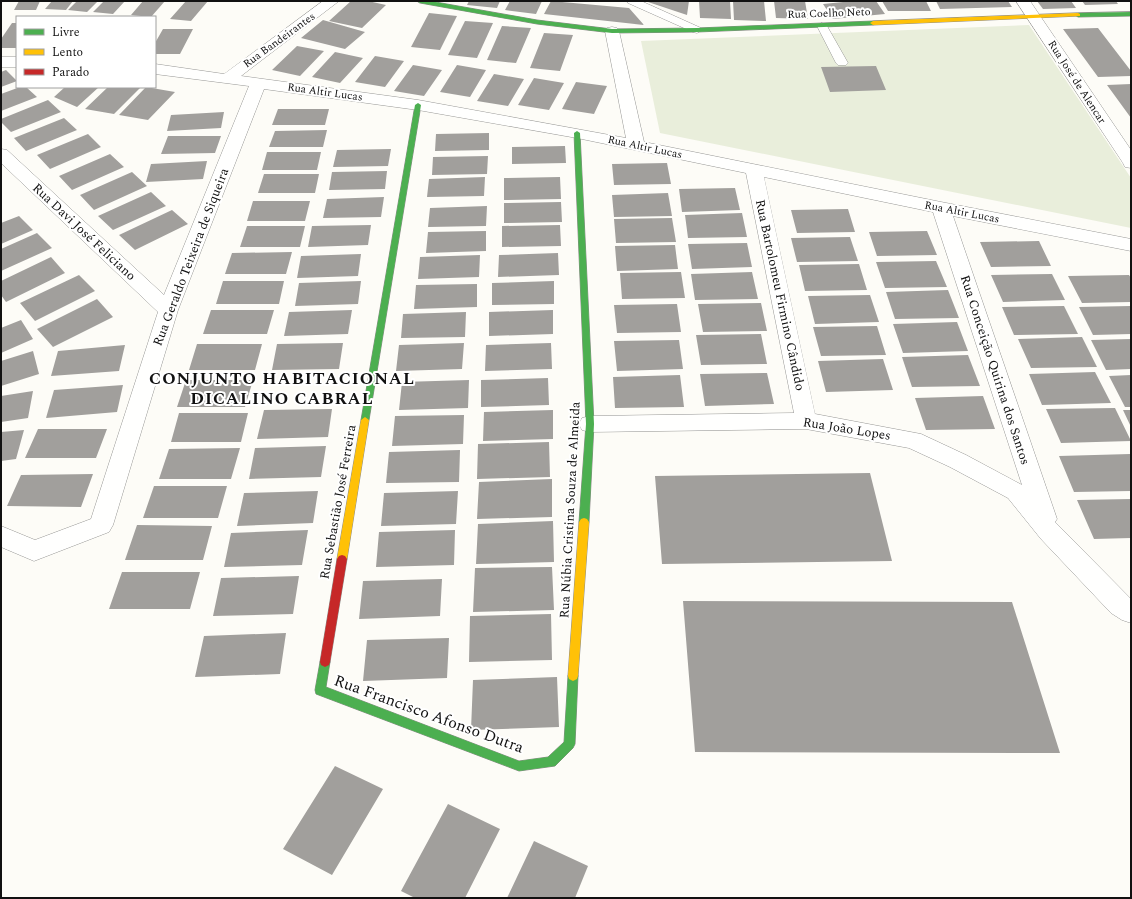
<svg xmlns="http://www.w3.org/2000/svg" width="1132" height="899" viewBox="0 0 1132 899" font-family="Spectral,serif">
	<rect width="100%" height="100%" fill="#fdfcf7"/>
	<path fill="#e9eedb" d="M 1029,25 L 1131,178 L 1131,228 L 660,133 L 641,41 Z"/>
	<path fill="#a19f9c" d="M 19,1 L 40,1 L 36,10 L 14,10 Z
		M 52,1 L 73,1 L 66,10 L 45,9 Z
		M 77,1 L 98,1 L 87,12 L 68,10 Z
		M 104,1 L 125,1 L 113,14 L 93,12 Z
		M 143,1 L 165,1 L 151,17 L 131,15 Z
		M 186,1 L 208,1 L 191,21 L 170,19 Z
		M 351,1 L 368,1 L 386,5 L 362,28 L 329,21 Z
		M 469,1 L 500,1 L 497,8 L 467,5 Z
		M 510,1 L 542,1 L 536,14 L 505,10 Z
		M 551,1 L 629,8 L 644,25 L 544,14 Z
		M 645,1 L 689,1 L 687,15 Z
		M 699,1 L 730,1 L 731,19 L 700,18 Z
		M 733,1 L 764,1 L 766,21 L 734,20 Z
		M 774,1 L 805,1 L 808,19 L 776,18 Z
		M 853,1 L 876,1 L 885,14 L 833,19 L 823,4 Z
		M 882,1 L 926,1 L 931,11 L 888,11 Z
		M 936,1 L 1008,1 L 1012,7 L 940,9 Z
		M 1037,1 L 1071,1 L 1076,8 L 1043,9 Z
		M 1082,1 L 1116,1 L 1118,4 L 1085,5 Z
		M 429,13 L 457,16 L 440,50 L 411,47 Z
		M 323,20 L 365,32 L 345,49 L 301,38 Z
		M 465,21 L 493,23 L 477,58 L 448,55 Z
		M 12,23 L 17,23 L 17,48 L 1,48 L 1,39 Z
		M 502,26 L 531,28 L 516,63 L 487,60 Z
		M 1098,28 L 1131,71 L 1131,76 L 1098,77 L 1063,29 Z
		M 163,29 L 193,29 L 180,54 L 155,54 L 155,43 Z
		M 544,33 L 573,35 L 560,71 L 530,68 Z
		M 297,46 L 324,51 L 300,76 L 272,70 Z
		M 335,52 L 363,58 L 340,83 L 312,77 Z
		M 375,56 L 404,61 L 385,87 L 355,82 Z
		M 413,65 L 442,70 L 424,96 L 394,91 Z
		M 457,65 L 486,70 L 470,97 L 440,92 Z
		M 876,66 L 886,90 L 830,92 L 821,67 Z
		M 6,70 L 17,81 L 1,87 L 1,72 Z
		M 494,74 L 524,79 L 508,106 L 477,101 Z
		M 534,78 L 564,83 L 549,110 L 518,105 Z
		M 576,82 L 607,86 L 594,114 L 562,109 Z
		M 1131,84 L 1131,118 L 1107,85 Z
		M 20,87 L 26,87 L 37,97 L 1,111 L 1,94 Z
		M 65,87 L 99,87 L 77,107 L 54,97 Z
		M 108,87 L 141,87 L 114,114 L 85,109 Z
		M 146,87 L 175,92 L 148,120 L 119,115 Z
		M 48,100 L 61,112 L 11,132 L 1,122 L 1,119 Z
		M 278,109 L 329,109 L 325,125 L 272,125 Z
		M 224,112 L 221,128 L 167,131 L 171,115 Z
		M 64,118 L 77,130 L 26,151 L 14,138 Z
		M 327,130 L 323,147 L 269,147 L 275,131 Z
		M 489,133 L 489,150 L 435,151 L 436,134 Z
		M 88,134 L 101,147 L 50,169 L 37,155 Z
		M 168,136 L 221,136 L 215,153 L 161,154 Z
		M 565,146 L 566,163 L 512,164 L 512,147 Z
		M 391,149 L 388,166 L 333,167 L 337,150 Z
		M 267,152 L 321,152 L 317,170 L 262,170 Z
		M 110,154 L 124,167 L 72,190 L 59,176 Z
		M 488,156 L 487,174 L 432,175 L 433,157 Z
		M 207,161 L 203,179 L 146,182 L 151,164 Z
		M 667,163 L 671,184 L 614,185 L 612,164 Z
		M 387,171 L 385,189 L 329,190 L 332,172 Z
		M 132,172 L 147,186 L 94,210 L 80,195 Z
		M 264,174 L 319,174 L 315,193 L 258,193 Z
		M 485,177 L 484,196 L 427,197 L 429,179 Z
		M 560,177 L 561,199 L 504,200 L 504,178 Z
		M 735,188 L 740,210 L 682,212 L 679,189 Z
		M 151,192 L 166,206 L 113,230 L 98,216 Z
		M 668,193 L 672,216 L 614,217 L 612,195 Z
		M 384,197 L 381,217 L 323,218 L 327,199 Z
		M 253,201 L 310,201 L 305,221 L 247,221 Z
		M 561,202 L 562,222 L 504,223 L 504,203 Z
		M 487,206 L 486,226 L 428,227 L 430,208 Z
		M 848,209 L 855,232 L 797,233 L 791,210 Z
		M 172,210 L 188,224 L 135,250 L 119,235 Z
		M 742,213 L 747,237 L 688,238 L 685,215 Z
		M 19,216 L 33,230 L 1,244 L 1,223 Z
		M 672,218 L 676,242 L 616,243 L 614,219 Z
		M 371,225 L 368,245 L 308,247 L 312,226 Z
		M 560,225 L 561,246 L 502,247 L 502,226 Z
		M 247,226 L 305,226 L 300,247 L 240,247 Z
		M 486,231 L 486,251 L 426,253 L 428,232 Z
		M 927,231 L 937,255 L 877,256 L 869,232 Z
		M 37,233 L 52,248 L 1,271 L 1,249 Z
		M 850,237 L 858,261 L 797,262 L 791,238 Z
		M 1039,241 L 1051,266 L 991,267 L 980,242 Z
		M 747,243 L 752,267 L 692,269 L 688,244 Z
		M 675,245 L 678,269 L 617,271 L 615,246 Z
		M 292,252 L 286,274 L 225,274 L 232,253 Z
		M 558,253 L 559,275 L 498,277 L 499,255 Z
		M 361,254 L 358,276 L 297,278 L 301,256 Z
		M 480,255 L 479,277 L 418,279 L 420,257 Z
		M 51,257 L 65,273 L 6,302 L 1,295 L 1,281 Z
		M 936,261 L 947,287 L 885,288 L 876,262 Z
		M 859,264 L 867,290 L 805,291 L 799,265 Z
		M 681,272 L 685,298 L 622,299 L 620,273 Z
		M 752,272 L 758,299 L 695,300 L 691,274 Z
		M 1052,274 L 1065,300 L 1003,302 L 991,275 Z
		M 79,275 L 95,291 L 35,321 L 20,303 Z
		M 1129,275 L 1131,278 L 1131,302 L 1082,303 L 1068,276 Z
		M 223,281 L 284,281 L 279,304 L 216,304 Z
		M 361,281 L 358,304 L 295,306 L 299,283 Z
		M 554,281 L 554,304 L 492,305 L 492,283 Z
		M 477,284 L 477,307 L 414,309 L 416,285 Z
		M 948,290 L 959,318 L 895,319 L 886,292 Z
		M 870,295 L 879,322 L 815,324 L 808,296 Z
		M 97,299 L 113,317 L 53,347 L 37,329 Z
		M 761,303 L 767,331 L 703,332 L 698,304 Z
		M 677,304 L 681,332 L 617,333 L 614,305 Z
		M 1064,306 L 1078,334 L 1014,335 L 1002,307 Z
		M 1131,306 L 1131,334 L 1093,335 L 1079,307 Z
		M 211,310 L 274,310 L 267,334 L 203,334 Z
		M 352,310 L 348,334 L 284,336 L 289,312 Z
		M 553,310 L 553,334 L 489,336 L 489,312 Z
		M 466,312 L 465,337 L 401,338 L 403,314 Z
		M 21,320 L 33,339 L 1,353 L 1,328 Z
		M 957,322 L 968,351 L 903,353 L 893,324 Z
		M 877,326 L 886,355 L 821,356 L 813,327 Z
		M 761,334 L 767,364 L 701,365 L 696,335 Z
		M 1082,337 L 1097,367 L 1031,368 L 1018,339 Z
		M 1131,339 L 1131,369 L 1106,370 L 1091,340 Z
		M 679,340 L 683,369 L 617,371 L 614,341 Z
		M 343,343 L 339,369 L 272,370 L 277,344 Z
		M 464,343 L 462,369 L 396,371 L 399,345 Z
		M 551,343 L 552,369 L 485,371 L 486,345 Z
		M 197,344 L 262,344 L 255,370 L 189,370 Z
		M 125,345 L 119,371 L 51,376 L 58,351 Z
		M 33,351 L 39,374 L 1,386 L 1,361 Z
		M 968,355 L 980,386 L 912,387 L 902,357 Z
		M 883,359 L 893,390 L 826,392 L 818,361 Z
		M 1095,372 L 1111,403 L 1042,405 L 1029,374 Z
		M 767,373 L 774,404 L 705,406 L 700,374 Z
		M 680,375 L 684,407 L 615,408 L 613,377 Z
		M 1131,375 L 1131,407 L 1125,407 L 1109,376 Z
		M 548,378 L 549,405 L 481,407 L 481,380 Z
		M 186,380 L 253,380 L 245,407 L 177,407 Z
		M 469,380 L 468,408 L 399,410 L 402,382 Z
		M 123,385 L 117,412 L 46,418 L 54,390 Z
		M 33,391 L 28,418 L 1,422 L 1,396 Z
		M 983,396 L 995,429 L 926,430 L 915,398 Z
		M 1115,408 L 1131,441 L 1061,443 L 1046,409 Z
		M 332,409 L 328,437 L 257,439 L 264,410 Z
		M 553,410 L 553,439 L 483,441 L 484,412 Z
		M 1123,410 L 1131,410 L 1131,427 Z
		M 179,413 L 248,413 L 241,442 L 171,442 Z
		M 464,415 L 463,444 L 392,446 L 395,416 Z
		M 38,429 L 107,429 L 96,458 L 25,458 Z
		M 24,430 L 16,459 L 1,461 L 1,432 Z
		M 549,442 L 550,477 L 477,479 L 478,444 Z
		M 326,446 L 321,477 L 249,479 L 255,448 Z
		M 240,448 L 231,479 L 159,479 L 169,449 Z
		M 460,450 L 459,482 L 386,483 L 389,452 Z
		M 1130,454 L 1131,457 L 1131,491 L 1074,492 L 1059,456 Z
		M 870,473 L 892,561 L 662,564 L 655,476 Z
		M 93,474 L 81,507 L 7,506 L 21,475 Z
		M 552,479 L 552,517 L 477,519 L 479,482 Z
		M 154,486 L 227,486 L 218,518 L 143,518 Z
		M 318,491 L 313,523 L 237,526 L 244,493 Z
		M 458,491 L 456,524 L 381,526 L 384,493 Z
		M 1131,499 L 1131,538 L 1094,539 L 1077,500 Z
		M 553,521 L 554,562 L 476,564 L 478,524 Z
		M 137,525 L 212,526 L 203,560 L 125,560 Z
		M 308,530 L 302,565 L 224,567 L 231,533 Z
		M 455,530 L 454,565 L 376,567 L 379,532 Z
		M 552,567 L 554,610 L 473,612 L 475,568 Z
		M 122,572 L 200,572 L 190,609 L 109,609 Z
		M 299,576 L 293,614 L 213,616 L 221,578 Z
		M 442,579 L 440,616 L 359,619 L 363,581 Z
		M 683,601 L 1012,602 L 1060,753 L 695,752 Z
		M 551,614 L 552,660 L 469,662 L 470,616 Z
		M 286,633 L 280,674 L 195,677 L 204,636 Z
		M 449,638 L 447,678 L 363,681 L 367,640 Z
		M 557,677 L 559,727 L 471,730 L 473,680 Z
		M 335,766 L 383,789 L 332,875 L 283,849 Z
		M 448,804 L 500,829 L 465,898 L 415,898 L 401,891 Z
		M 534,841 L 588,866 L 575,898 L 507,898 Z"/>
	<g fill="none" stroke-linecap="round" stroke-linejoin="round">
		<g stroke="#979795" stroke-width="1">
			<path id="lane" d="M 627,1 L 641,1 L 701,28 L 702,30 L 697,33 L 693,32 L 628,3 Z
				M 822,23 L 827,26 L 848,63 L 846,65 L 838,65 L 836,63 L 817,26 Z"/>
		</g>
		<g stroke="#979795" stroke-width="1">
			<path id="street" d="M 323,1 L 339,1 L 241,76 L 418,100 L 626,138 L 605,31 L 607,28 L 612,27 L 617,28 L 619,31 L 644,142 L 941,202 L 1131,239 L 1131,251 L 953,216 L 1057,519 L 1055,522 L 1131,599 L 1131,623 L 1122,620 L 1111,613 L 1041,539 L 1008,498 L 950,467 L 909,448 L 806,429 L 590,432 L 582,430 L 579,424 L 582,418 L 590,416 L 794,413 L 746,173 L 577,138 L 418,110 L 264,89 L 178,310 L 113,525 L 109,532 L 34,561 L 1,547 L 1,526 L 35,540 L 91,519 L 158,312 L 1,163 L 1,149 L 7,150 L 164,295 L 249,86 L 155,74 L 155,64 L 224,74 ZM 764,177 L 933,212 L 1022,485 L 966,455 L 921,434 L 815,414 Z
				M 1016,1 L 1030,1 L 1131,150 L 1131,168 L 1125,167 L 1123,163 Z
				M 1,57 L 17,57 L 17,67 L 1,67 Z"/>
		</g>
		<g stroke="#8e8d8b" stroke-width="1">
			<path id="fast" d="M 417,1 L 430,1 L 537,20 L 612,29 L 697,28 L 873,21 L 876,23 L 873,25 L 697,32 L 612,33 L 537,24 L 420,3 Z
				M 1131,12 L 1131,16 L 1078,17 L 1075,15 L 1078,13 Z
				M 418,103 L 421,105 L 369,420 L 365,423 L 361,420 L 415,105 Z
				M 577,131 L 580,133 L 594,424 L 589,522 L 587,525 L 584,526 L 581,525 L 579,522 L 586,424 L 574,133 Z
				M 325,657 L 329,659 L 330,662 L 326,687 L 519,761 L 548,757 L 564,742 L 568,676 L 569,673 L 573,671 L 577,673 L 578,676 L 575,744 L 573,748 L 555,766 L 519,771 L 316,694 L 315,690 L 320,662 L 321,659 Z"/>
		</g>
		<g stroke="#8e8d8b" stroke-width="1">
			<path id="slow" d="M 1078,13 L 1080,14 L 1080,16 L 873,25 L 870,23 L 873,21 Z
				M 365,417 L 369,420 L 347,559 L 345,562 L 342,563 L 339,562 L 337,559 L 361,420 Z
				M 584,518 L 587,519 L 589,522 L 578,676 L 577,679 L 573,681 L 569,679 L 568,676 L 579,522 L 581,519 Z"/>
		</g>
		<g stroke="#8e8d8b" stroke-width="1">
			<path id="jam" d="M 342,555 L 345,556 L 347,559 L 330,662 L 329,665 L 325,667 L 321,665 L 320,662 L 337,559 L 339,556 Z"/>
		</g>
		<use href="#lane" fill="#fffffe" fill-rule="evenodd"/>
		<use href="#street" fill="#fffffe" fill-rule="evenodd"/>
		<use href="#fast" fill="#4caf50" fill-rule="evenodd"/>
		<use href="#slow" fill="#ffc107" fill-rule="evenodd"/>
		<use href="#jam" fill="#c62828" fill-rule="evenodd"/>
	</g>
	<g text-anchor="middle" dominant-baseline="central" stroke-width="4" stroke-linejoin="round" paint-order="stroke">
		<g font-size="11" fill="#111" stroke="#fff">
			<text transform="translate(829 13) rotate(-2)">Rua Coelho Neto</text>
			<text transform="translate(279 40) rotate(-36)">Rua Bandeirantes</text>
			<text transform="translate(1077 82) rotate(57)">Rua José de Alencar</text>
			<text transform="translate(325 92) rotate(8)">Rua Altir Lucas</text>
			<text transform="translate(645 147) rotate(12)">Rua Altir Lucas</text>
			<text transform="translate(962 212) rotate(11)">Rua Altir Lucas</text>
		</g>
		<g font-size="13" fill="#111" stroke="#fff">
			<text transform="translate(84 232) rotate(43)">Rua Davi José Feliciano</text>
			<text transform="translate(191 257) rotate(-69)">Rua Geraldo Teixeira de Siqueira</text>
			<text transform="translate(780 295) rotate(78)">Rua Bartolomeu Firmino Cândido</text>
			<text transform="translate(995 370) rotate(72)">Rua Conceição Quirina dos Santos</text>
			<text transform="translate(847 429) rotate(9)">Rua João Lopes</text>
			<text transform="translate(338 502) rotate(-80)">Rua Sebastião José Ferreira</text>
			<text transform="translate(570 510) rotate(-87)">Rua Núbia Cristina Souza de Almeida</text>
		</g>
		<g font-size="16" fill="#111" stroke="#fff">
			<text transform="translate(429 714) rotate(20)">Rua Francisco Afonso Dutra</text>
		</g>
		<g font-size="17" font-weight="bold" letter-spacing="1" fill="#111" stroke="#fff">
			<text x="282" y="379">CONJUNTO HABITACIONAL<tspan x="282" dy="20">DICALINO CABRAL</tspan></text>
		</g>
	</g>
	<rect width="1132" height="899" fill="none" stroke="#111111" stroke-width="4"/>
	<rect x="16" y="16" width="140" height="72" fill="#ffffff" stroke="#a0a0a0"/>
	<rect x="24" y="29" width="20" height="6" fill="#4caf50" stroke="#a0a0a0"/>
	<text x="52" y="36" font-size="12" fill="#111111">Livre</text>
	<rect x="24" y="49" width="20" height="6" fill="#ffc107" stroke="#a0a0a0"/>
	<text x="52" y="56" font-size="12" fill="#111111">Lento</text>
	<rect x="24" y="69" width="20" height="6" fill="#c62828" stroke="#a0a0a0"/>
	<text x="52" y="76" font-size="12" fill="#111111">Parado</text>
</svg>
